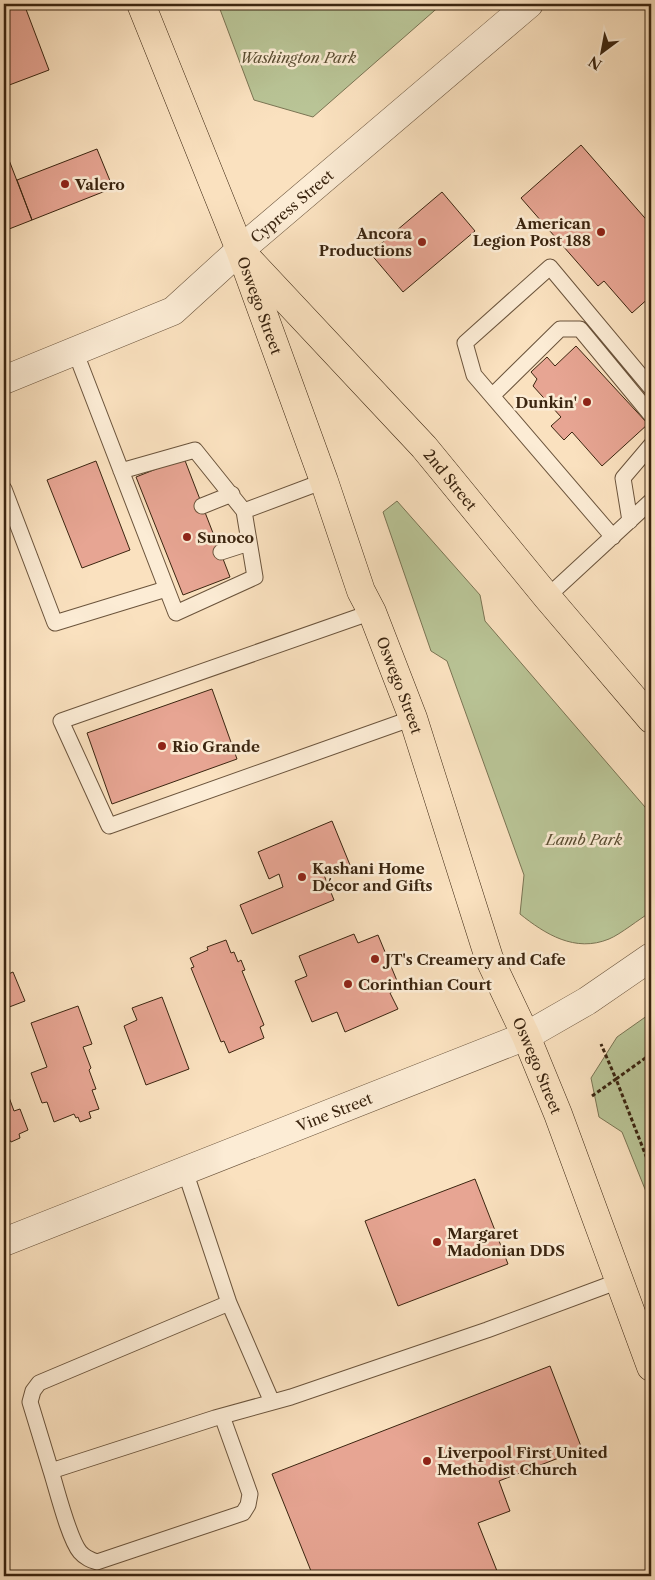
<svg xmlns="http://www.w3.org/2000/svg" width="655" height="1580" viewBox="0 0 655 1580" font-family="'Libre Caslon Text',serif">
	<rect width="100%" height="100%" fill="#fae1bf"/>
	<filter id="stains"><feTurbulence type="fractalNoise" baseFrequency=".004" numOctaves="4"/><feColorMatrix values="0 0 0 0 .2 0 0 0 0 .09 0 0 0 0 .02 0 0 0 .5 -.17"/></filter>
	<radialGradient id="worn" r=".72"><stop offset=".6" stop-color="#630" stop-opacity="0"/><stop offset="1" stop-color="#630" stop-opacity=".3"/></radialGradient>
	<path fill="#b9c496" stroke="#7a7453" d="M 218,4 L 442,4 L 313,117 L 254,100 Z
		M 397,501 L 480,595 L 485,621 L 651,814 L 651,912 C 639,919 621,934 609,939 C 575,953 545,934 520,914 L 524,875 L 447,661 L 431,651 L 383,512 Z
		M 651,1013 L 651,1204 L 622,1132 L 599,1117 L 591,1078 L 617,1037 Z"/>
	<path fill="#e7a593" stroke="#3b2510" d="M 4,4 L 24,4 L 49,70 L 4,87 Z
		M 581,145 L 651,225 L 651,240 L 648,243 L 651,246 L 651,296 L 632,313 L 604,281 L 598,286 L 521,198 Z
		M 4,147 L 32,220 L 4,231 Z
		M 97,149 L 113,188 L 32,220 L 17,180 Z
		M 442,192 L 475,231 L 403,292 L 370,253 Z
		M 576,346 L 648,424 L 602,466 L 572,432 L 564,440 L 551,426 L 561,417 L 533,386 L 537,379 L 531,372 L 547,357 L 555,366 Z
		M 184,458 L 230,577 L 183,595 L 136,477 Z
		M 96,461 L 130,550 L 82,568 L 47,480 Z
		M 212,689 L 237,759 L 112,804 L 87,733 Z
		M 332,821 L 350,865 L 324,875 L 334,900 L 252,934 L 240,905 L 283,887 L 279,874 L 269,879 L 258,852 Z
		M 354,934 L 358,943 L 378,935 L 400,988 L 390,993 L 398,1009 L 345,1032 L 337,1012 L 312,1022 L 295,981 L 307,976 L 299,956 Z
		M 226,940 L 231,953 L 234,952 L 238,962 L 241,960 L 245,970 L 242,971 L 264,1025 L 260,1027 L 264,1038 L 229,1053 L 224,1041 L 221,1042 L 191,968 L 194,967 L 190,958 L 208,950 L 207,947 Z
		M 13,972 L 25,1001 L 4,1009 L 4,976 Z
		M 162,997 L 189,1069 L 146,1085 L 124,1026 L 137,1020 L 132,1008 Z
		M 78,1006 L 92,1044 L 83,1047 L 91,1068 L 89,1070 L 96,1089 L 92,1090 L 99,1109 L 89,1112 L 91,1118 L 80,1122 L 78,1117 L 76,1118 L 74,1114 L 54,1122 L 47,1102 L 42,1103 L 31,1073 L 47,1067 L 31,1023 Z
		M 4,1089 L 6,1089 L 14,1111 L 20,1109 L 28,1130 L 19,1134 L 20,1138 L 11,1142 L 9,1139 L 4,1141 Z
		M 475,1179 L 508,1264 L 398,1306 L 365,1221 Z
		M 550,1366 L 582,1449 L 499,1481 L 510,1511 L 478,1523 L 499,1576 L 313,1576 L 272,1474 Z"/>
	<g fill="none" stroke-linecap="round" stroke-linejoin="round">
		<g stroke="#6b543c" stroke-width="17">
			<path id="service" d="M 75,351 L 176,613 L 255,577 L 244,511 L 324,481
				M 493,395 L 560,329 L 580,329 L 651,415
				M 121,471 L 195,450 L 244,511
				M 4,489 L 55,623 L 166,589
				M 202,506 L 232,494
				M 630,521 L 623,478 L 651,445
				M 613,537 L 474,375 L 465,343 L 550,267 L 651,388
				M 221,552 L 249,543
				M 547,597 L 651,501
				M 372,612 L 61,721 L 109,826 L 413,718
				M 185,1171 L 229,1303 L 39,1383 L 33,1391 L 30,1402 L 51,1471 L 215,1418 L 291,1397 L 487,1330 L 619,1281
				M 229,1303 L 272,1402
				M 51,1471 C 57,1490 69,1539 80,1552 C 85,1558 91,1560 97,1562 L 243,1513 L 248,1505 L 250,1494 L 222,1416"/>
		</g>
		<g stroke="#6b543c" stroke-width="29">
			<g id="minor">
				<path id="s1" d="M 4,380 L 173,311 L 240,250 L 529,4"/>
			</g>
		</g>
		<g stroke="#6b543c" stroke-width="29">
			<g id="tertiary">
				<path id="s2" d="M 4,1242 L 526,1036 L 587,1001 L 651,957"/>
			</g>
		</g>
		<g stroke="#3b2510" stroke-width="29">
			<g id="primary">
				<path id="s3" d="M 141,4 L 240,250 L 324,481 L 361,591 L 372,612 L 413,718 L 489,958 L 526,1036 L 558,1114 L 651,1367"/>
				<path id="s4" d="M 247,258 L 424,447 L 547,597 L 651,719"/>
			</g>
		</g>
		<path stroke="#3b2510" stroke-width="3" stroke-dasharray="4 2.5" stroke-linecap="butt" d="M 651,1054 L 616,1079 L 651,1169
			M 592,1096 L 616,1079 L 601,1044"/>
		<use href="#service" stroke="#fcecd5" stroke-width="15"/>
		<use href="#minor" stroke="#fcecd5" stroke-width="28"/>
		<use href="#tertiary" stroke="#fcecd5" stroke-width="28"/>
		<use href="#primary" stroke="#fae1bf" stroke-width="28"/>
	</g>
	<g fill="#8f2418" stroke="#fcecd5" stroke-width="2">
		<circle cx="65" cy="184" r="5"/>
		<circle cx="601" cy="232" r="5"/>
		<circle cx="422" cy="242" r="5"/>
		<circle cx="587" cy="402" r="5"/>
		<circle cx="187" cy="537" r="5"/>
		<circle cx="162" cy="746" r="5"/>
		<circle cx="302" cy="877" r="5"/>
		<circle cx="375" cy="959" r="5"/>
		<circle cx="348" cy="984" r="5"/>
		<circle cx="437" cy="1242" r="5"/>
		<circle cx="427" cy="1461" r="5"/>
	</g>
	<g text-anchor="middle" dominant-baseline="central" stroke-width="5" stroke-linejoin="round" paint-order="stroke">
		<g font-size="15" font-style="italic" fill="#5a4d32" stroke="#fcecd5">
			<text x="298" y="57">Washington Park</text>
			<text x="584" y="839">Lamb Park</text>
		</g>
		<g font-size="15" font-weight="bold" fill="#3b2510" stroke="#fcecd5" text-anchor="start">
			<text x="75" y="184">Valero</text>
			<text x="591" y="223" text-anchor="end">American<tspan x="591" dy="17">Legion Post 188</tspan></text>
			<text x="412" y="233" text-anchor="end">Ancora<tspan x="412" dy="17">Productions</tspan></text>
			<text x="577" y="402" text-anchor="end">Dunkin'</text>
			<text x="197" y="537">Sunoco</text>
			<text x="172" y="746">Rio Grande</text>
			<text x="312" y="868">Kashani Home<tspan x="312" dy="17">Décor and Gifts</tspan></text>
			<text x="385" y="959">JT's Creamery and Cafe</text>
			<text x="358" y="984">Corinthian Court</text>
			<text x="447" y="1233">Margaret<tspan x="447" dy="17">Madonian DDS</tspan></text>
			<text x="437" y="1452">Liverpool First United<tspan x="437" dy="17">Methodist Church</tspan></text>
		</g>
		<g font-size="15" fill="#3b2510" stroke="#fcecd5">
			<text stroke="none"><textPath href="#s1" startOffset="341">Cypress Street</textPath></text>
			<text stroke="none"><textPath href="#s3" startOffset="324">Oswego Street</textPath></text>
			<text stroke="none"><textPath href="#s4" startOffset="301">2nd Street</textPath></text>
			<text stroke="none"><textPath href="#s3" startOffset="729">Oswego Street</textPath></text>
			<text stroke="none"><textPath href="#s3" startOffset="1134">Oswego Street</textPath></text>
			<text stroke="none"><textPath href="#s2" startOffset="355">Vine Street</textPath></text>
		</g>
	</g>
	<rect width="655" height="1580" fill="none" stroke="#fae1bf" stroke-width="20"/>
	<rect x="5" y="5" width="645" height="1570" fill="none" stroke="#3b2510" stroke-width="2.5"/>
	<rect x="10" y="10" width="635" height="1560" fill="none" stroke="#3b2510"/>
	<g transform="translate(602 52) rotate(212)" stroke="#fcecd5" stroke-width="4" paint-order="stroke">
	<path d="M0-4L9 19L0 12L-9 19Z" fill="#3b2510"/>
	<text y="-8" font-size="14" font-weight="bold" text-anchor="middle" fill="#3b2510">N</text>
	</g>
	<rect width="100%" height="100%" filter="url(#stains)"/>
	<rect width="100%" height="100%" fill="url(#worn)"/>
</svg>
